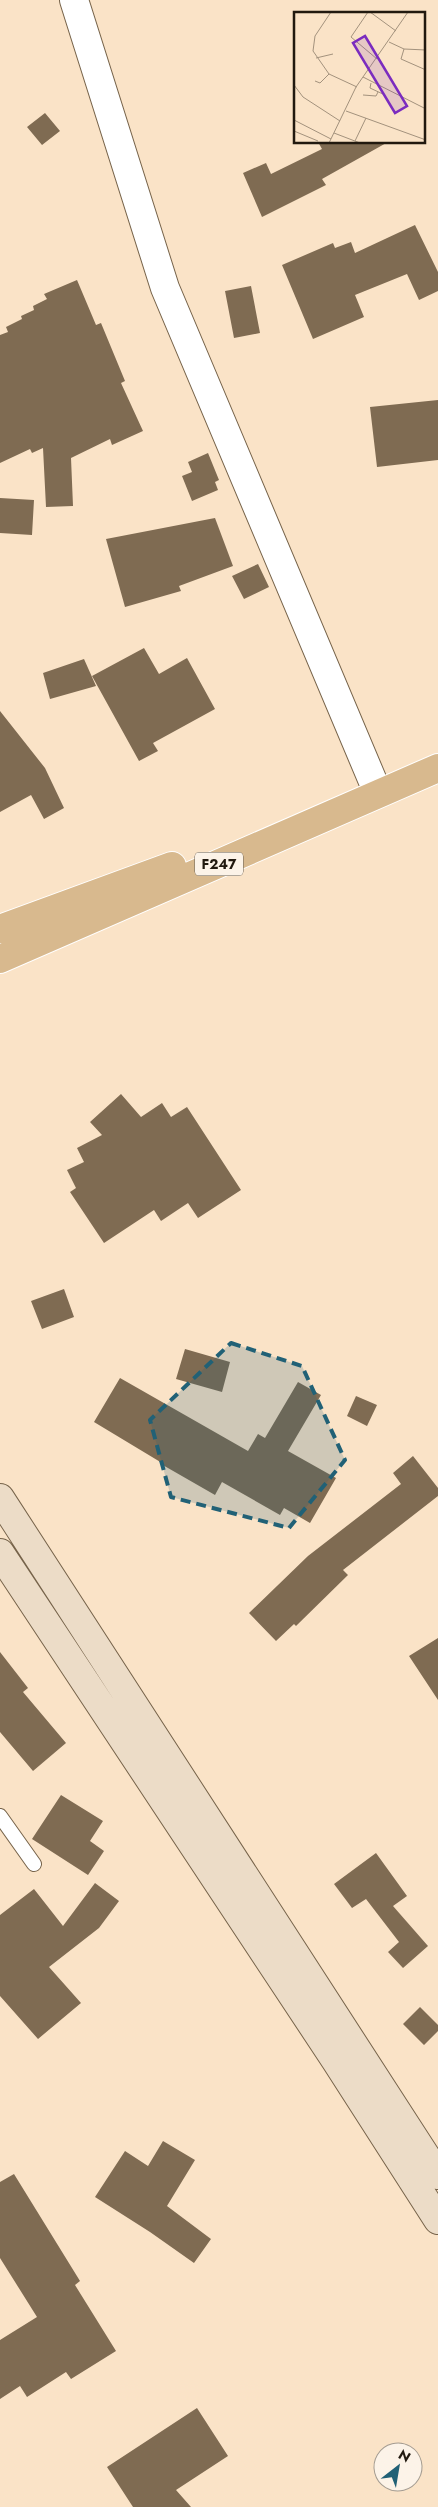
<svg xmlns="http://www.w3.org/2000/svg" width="438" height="2507" viewBox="0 0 438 2507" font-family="Jost,sans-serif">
	<rect width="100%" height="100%" fill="#fae3c7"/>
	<path fill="#7f6b52" d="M 45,113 L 60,131 L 42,145 L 27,127 Z
		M 318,142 L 388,142 L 322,179 L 326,185 L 262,217 L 243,173 L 266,163 L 271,174 L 322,149 Z
		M 415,225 L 438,272 L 438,291 L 419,300 L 407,274 L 355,295 L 364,317 L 313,339 L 282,265 L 333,243 L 335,248 L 351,242 L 355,253 Z
		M 77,280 L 96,325 L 101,323 L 125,381 L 121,383 L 143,431 L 112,445 L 110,439 L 71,458 L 73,506 L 46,507 L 43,448 L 32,453 L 30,449 L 0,463 L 0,335 L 8,332 L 6,327 L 22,319 L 21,316 L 34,310 L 33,306 L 47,299 L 44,294 Z
		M 251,286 L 260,333 L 234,338 L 225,291 Z
		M 438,400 L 438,460 L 377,467 L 370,407 Z
		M 208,453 L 219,480 L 215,482 L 218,490 L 192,501 L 182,476 L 192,472 L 188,462 Z
		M 0,498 L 34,500 L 32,535 L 0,533 Z
		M 215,518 L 233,566 L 179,586 L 181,591 L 125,607 L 106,539 Z
		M 258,564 L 269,587 L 244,599 L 232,576 Z
		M 144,648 L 159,674 L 187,658 L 215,709 L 153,743 L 158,751 L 139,761 L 92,676 Z
		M 84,659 L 96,686 L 50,699 L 43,673 Z
		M 0,711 L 45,768 L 64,808 L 44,819 L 31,795 L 0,812 Z
		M 121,1094 L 141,1117 L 162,1103 L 171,1117 L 187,1107 L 241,1190 L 198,1218 L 188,1203 L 161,1221 L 154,1210 L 104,1243 L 70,1192 L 76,1188 L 67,1170 L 84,1162 L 77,1148 L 102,1135 L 90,1122 Z
		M 64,1289 L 74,1317 L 42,1329 L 31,1301 Z
		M 185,1349 L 230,1362 L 222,1392 L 176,1379 Z
		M 120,1378 L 248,1451 L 258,1434 L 265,1438 L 298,1382 L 321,1395 L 288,1451 L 336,1478 L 310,1523 L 284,1508 L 280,1515 L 222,1482 L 215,1495 L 161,1464 L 162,1463 L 94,1422 Z
		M 356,1396 L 377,1405 L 367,1426 L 347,1416 Z
		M 413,1456 L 438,1488 L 438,1496 L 343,1570 L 348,1575 L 296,1626 L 294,1624 L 276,1641 L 249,1613 L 308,1556 L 401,1484 L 393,1473 Z
		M 438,1638 L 438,1700 L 409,1656 Z
		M 0,1652 L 28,1688 L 23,1692 L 66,1743 L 33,1771 L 0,1732 Z
		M 61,1795 L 103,1821 L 90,1841 L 104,1851 L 88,1875 L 32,1839 Z
		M 376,1853 L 407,1896 L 393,1906 L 428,1946 L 403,1968 L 388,1952 L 399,1942 L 366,1899 L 352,1908 L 334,1884 Z
		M 95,1883 L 119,1901 L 99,1928 L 49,1967 L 81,2003 L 38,2039 L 0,1996 L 0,1915 L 34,1889 L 63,1926 Z
		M 420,2007 L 438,2025 L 438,2031 L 424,2045 L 403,2024 Z
		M 163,2141 L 195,2160 L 167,2206 L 211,2239 L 194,2263 L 150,2232 L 95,2197 L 125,2151 L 148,2166 Z
		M 14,2174 L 80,2281 L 75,2285 L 116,2351 L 71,2379 L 66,2372 L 27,2397 L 20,2386 L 0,2399 L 0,2340 L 37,2317 L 0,2258 L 0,2182 Z
		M 197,2408 L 228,2456 L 176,2490 L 191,2507 L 133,2507 L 107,2467 Z"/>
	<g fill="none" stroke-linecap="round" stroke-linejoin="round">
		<g stroke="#76634a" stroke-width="16">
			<path id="lane" d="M 0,1816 L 34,1864"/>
		</g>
		<g stroke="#76634a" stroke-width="30">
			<path id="street" d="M 74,0 L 165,288 L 377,791"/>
		</g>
		<g stroke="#76634a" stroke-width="30">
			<path id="secondary" d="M 0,1498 L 438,2175
				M 0,1553 L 336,2061 L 438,2220"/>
		</g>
		<g stroke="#fff" stroke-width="30">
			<path id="primary" d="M 0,929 L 172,866
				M 0,959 L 438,768"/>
		</g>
		<use href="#lane" stroke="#fff" stroke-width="14"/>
		<use href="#street" stroke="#fff" stroke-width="28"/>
		<use href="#secondary" stroke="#ecdcc7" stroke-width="28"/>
		<use href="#primary" stroke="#d8b98e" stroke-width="28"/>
	</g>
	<path fill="#216176" fill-opacity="0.2" stroke="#216176" stroke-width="4" stroke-dasharray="10 6" stroke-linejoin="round" d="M 231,1343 L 302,1366 L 345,1460 L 289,1528 L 171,1497 L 150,1420 Z"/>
	<g text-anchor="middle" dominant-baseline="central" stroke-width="4" stroke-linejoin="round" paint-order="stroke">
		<rect fill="#fcf3e8" stroke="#635a50" stroke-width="1" x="195" y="852.5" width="48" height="23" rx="4"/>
		<g font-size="14" font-weight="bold" fill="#21190f">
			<text x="219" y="864">F247</text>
		</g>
	</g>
	<g transform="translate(294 12)">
		<rect width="131" height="131" fill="#fae3c7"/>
		<path fill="none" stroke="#a3927d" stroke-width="1" d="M 37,0 L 21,24 L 19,39 L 35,62 L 63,75M 74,0 L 57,25 L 83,47M 76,0 L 102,19M 95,30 L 110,37 L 132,38M 110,37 L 107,47 L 132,58M 22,46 L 39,42M 69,65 L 132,97M 21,69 L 26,71 L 35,62M 77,71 L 76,76 L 91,83M 0,73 L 9,85 L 46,109M 69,83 L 82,84 L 84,80M 52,99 L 132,128M 0,108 L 37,127M 0,119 L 24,129M 40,121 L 66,131M 61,129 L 72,106M 35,131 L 62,75 L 114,0"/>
		<path fill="#7b2cbf" fill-opacity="0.15" stroke="#7b2cbf" stroke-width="2.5" d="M 71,24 L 113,94 L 101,101 L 59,31 Z"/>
		<rect width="131" height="131" fill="none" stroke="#21190f" stroke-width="2.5"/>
	</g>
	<g transform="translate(398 2467) rotate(31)"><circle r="24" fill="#fcf3e8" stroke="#a49c91"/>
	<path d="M0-4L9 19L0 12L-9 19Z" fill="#216176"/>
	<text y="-8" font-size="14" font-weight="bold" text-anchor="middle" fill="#21190f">N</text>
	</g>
</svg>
